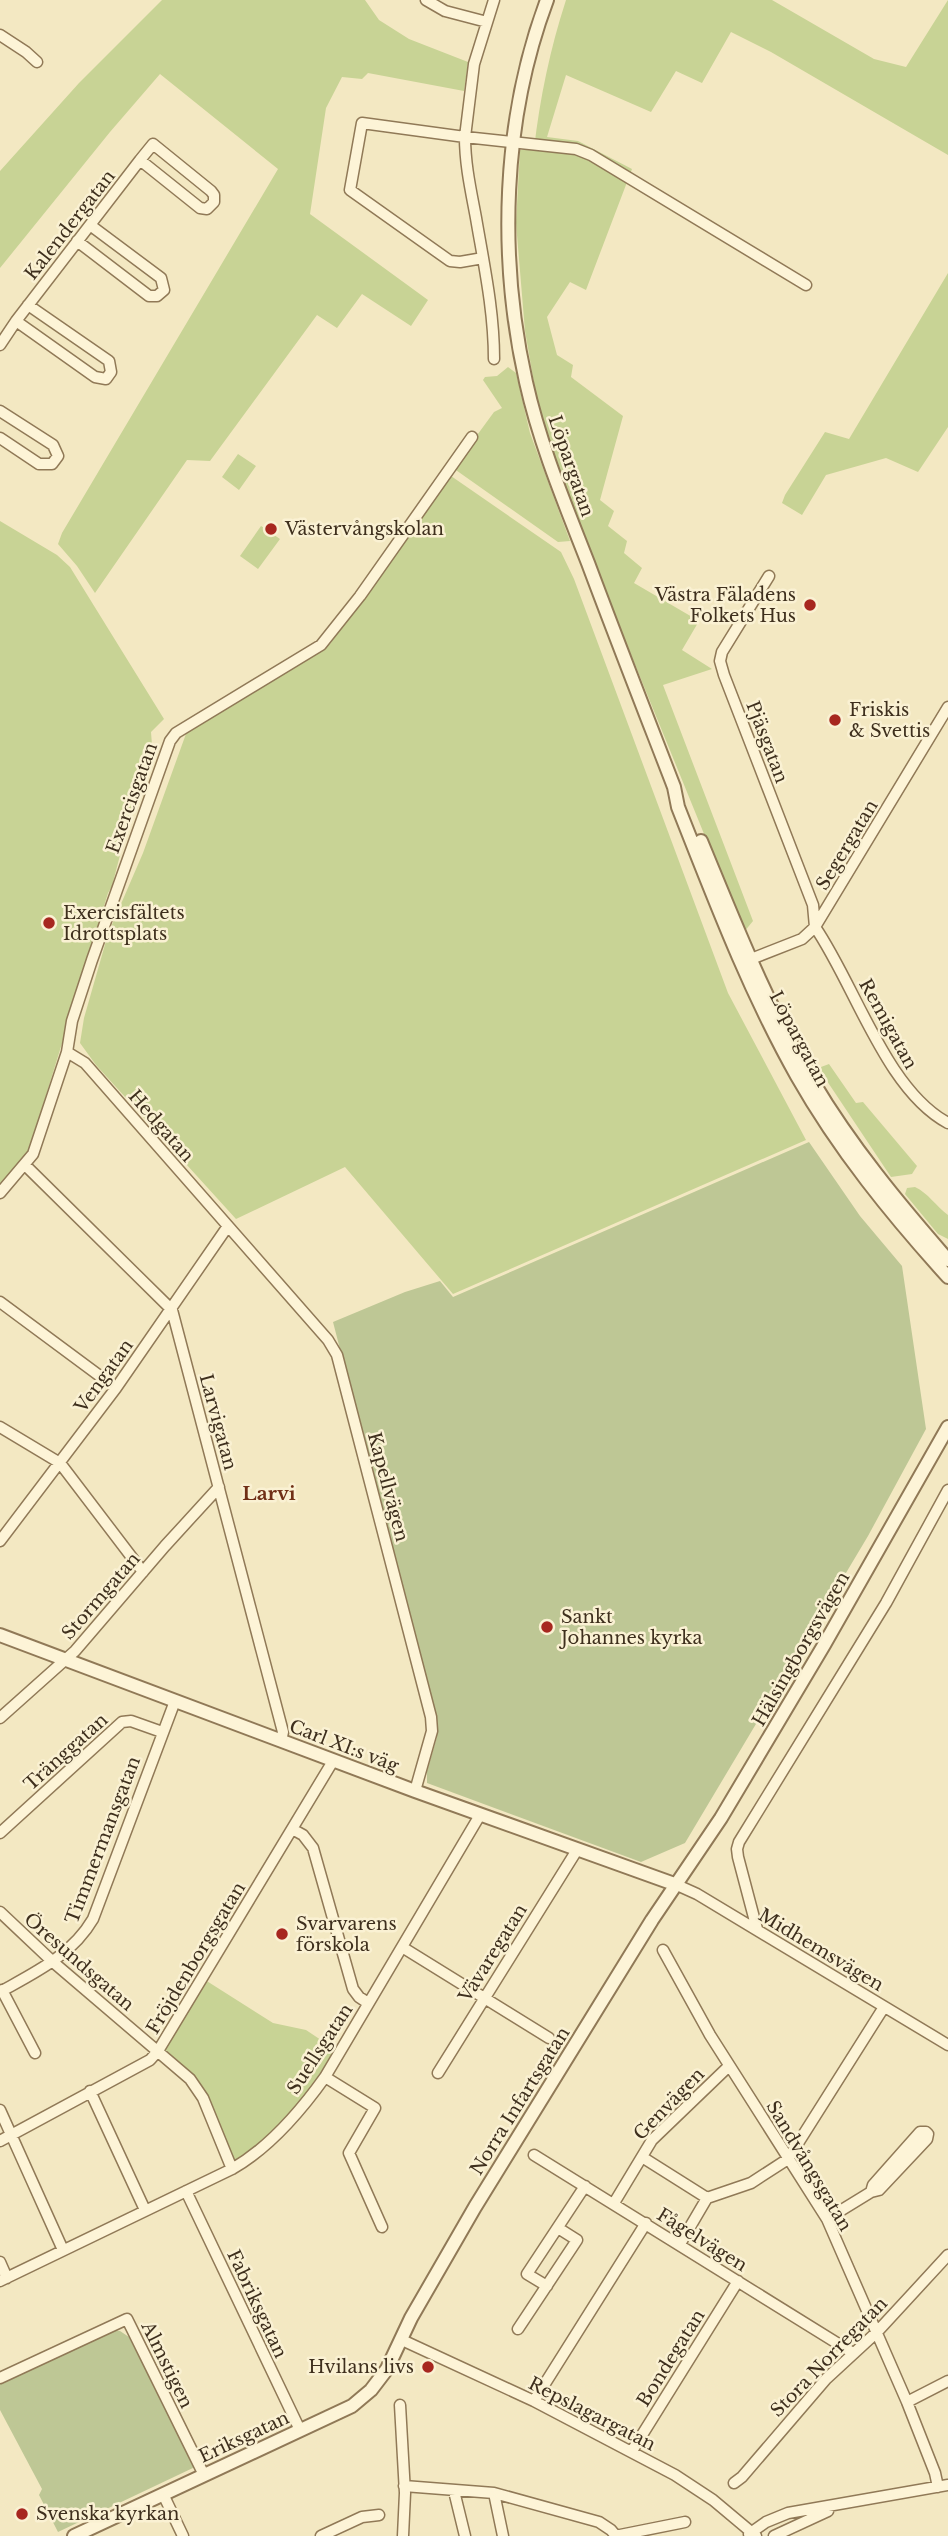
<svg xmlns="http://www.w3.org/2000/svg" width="948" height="2536" viewBox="0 0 948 2536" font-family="'Libre Baskerville',serif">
	<rect width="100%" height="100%" fill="#f3e8c2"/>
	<path fill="#c8d395" d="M 162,0 L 365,0 L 379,20 L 409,39 L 468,62 L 464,91 L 368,73 L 362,79 L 342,77 L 326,108 L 310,214 L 428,300 L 411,326 L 362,294 L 337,328 L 317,315 L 210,461 L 187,460 L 95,593 L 77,566 L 58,544 L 62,533 L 278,169 L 160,74 L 110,132 L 0,268 L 0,171 L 79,83 Z
		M 566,0 L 772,0 L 874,59 L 906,67 L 948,0 L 948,155 L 771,52 L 731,32 L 702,83 L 676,71 L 651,112 L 566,75 L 547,137 L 578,141 L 632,169 L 586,290 L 570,282 L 547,317 L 557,355 L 573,365 L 571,377 L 623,416 L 600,500 L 614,511 L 608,526 L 627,541 L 624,553 L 642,568 L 634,583 L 699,621 L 682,650 L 712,669 L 663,685 L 753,921 L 744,932 L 612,608 L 569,498 L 538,406 L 525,331 L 516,223 L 520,150 L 534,149 C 540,98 550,49 566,0 Z
		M 948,273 L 948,427 L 918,472 L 886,458 L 826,475 L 802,515 L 782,503 L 785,495 L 825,432 L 849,439 Z
		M 508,367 L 516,373 L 530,433 L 570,541 L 558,542 L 453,468 L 494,412 L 502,408 L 483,380 L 485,377 L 497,376 Z
		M 238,454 L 256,466 L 239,490 L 222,477 Z
		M 451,476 L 561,552 L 574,579 L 728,993 L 806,1140 L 453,1294 L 345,1167 L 236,1219 L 96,1065 L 80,1043 L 84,1018 L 108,934 L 143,853 L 187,731 L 330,644 Z
		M 0,521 L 57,555 L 70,567 L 164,719 L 151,732 L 152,745 L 125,836 L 112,886 L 108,893 L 29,1151 L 0,1184 Z
		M 261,526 L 280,539 L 258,569 L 240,556 Z
		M 829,1064 L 856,1103 L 863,1102 L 917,1166 L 912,1174 L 891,1177 L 821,1072 L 821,1067 Z
		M 915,1187 C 928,1193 936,1206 948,1215 L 948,1239 L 938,1234 L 905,1194 L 907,1188 Z
		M 202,1978 L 273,2023 L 306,2030 L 339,2052 L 303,2106 L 232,2169 L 203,2098 L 158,2051 Z"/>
	<path fill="#bec795" d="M 809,1142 L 860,1216 L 902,1266 L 926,1429 L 868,1536 L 685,1843 L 641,1862 L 427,1783 L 427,1771 L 437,1737 L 435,1716 L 333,1322 L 405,1292 L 440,1281 L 453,1297 Z
		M 110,2330 L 120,2331 L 129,2337 L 195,2467 L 58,2532 L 39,2495 L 42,2489 L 0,2410 L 0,2384 Z"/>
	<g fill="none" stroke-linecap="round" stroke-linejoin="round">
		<g stroke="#907957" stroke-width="13">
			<path id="minor" d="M 426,0 L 445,11 L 487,22
				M 494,0 L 474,64 L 465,137 L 576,149 L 591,155 L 806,285
				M 0,35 L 26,52 L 37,62
				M 77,241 L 149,296 L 157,296 L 164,290 L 161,278 L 90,225
				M 483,258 L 460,262 L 450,261 L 350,190 L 362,123 L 465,137 C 465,165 471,191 476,218 C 484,265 494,311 494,359
				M 16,321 L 95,377 L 106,379 L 111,372 L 109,361 L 28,305
				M 0,345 L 16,321 L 140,160 L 153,144 L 211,191 L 214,195 L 214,202 L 207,209 L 200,208 L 140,160
				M 0,411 L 53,445 L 58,456 L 52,464 L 39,464 L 0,438
				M 769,576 L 722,652 L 720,661 L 724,675 L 813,905 L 815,927 C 855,985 886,1090 948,1123
				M 746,961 L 802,939 L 815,927 L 948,707
				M 67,1052 L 85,1063 L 328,1340 L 337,1355 L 431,1717 L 432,1731 L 415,1791
				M 25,1165 L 172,1310 L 283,1732 L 281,1741
				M 0,1193 L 33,1154 L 67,1052 L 72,1021 L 92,960 L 170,741 L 176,733 L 321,645 L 360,596 L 472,437
				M 0,1302 L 116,1388
				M 0,1427 L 60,1463 L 143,1572
				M 0,1541 L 116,1388 L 228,1226
				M 0,1718 L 75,1651 L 165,1546 L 219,1487
				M 294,1830 L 303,1835 L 313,1848 L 353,1989 L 359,1997 L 368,2003
				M 0,1833 L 122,1722 L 131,1721 L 162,1732
				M 677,1885 L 697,1894 L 948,2045
				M 0,1912 L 53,1962 L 190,2079 L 203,2098 L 232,2169
				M 757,1929 L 738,1857 L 737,1849 L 739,1842 L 886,1603 L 948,1490
				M 402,1947 L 549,2038
				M 663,1950 L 710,2035 L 827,2219 L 907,2402 L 935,2473 L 938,2487
				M 2,1990 L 35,2053
				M 0,1992 C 36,1972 72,1955 93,1919 L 175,1701
				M 438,2073 L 577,1850
				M 325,2077 L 375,2108 L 349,2153 L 382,2227
				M 90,2091 L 145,2210
				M 0,2110 L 63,2250
				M 0,2141 L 150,2060 L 158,2051 L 333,1761
				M 534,2155 L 853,2353
				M 642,2157 L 707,2198
				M 186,2191 L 300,2430
				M 614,2203 L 652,2140 L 729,2066
				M 827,2219 L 871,2192 L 879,2190 L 927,2139 L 928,2134 L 926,2132 L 920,2132 L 873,2185 L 871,2192
				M 680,2244 L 707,2198 L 751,2183 L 788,2159 L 884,2007
				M 0,2262 L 7,2278
				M 0,2281 L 232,2169 C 269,2148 300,2112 325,2077 L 480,1815
				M 547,2286 L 527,2274 L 585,2186
				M 518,2329 L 577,2240 L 558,2228
				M 402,2340 L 534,2401 L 675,2475 L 713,2500 L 756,2536
				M 0,2378 L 127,2319 L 204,2475
				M 534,2401 L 646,2223
				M 907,2402 L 948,2381
				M 400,2405 L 405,2493 L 403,2536
				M 632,2451 L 738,2281
				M 734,2483 L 742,2477 L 826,2379 L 877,2332 L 948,2255
				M 404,2486 L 494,2493 L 599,2522 L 611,2530 L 616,2536
				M 454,2491 L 465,2536
				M 494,2493 L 503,2536
				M 163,2494 L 183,2536
				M 749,2534 L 766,2522 L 788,2513 L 948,2485
				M 321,2536 L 362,2517 L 379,2515
				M 615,2536 L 685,2522
				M 774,2536 L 828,2511"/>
		</g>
		<g stroke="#907957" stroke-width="16">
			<path id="tertiary" d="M 547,0 C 502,120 498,258 526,382 C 540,445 565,504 588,563 C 616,638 645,712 674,787 L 678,807 C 714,898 749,991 797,1076 C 839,1150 892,1215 948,1277
				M 701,841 C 735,923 767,1006 813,1082 C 851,1146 899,1204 948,1260
				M 0,1635 L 415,1791 L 677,1885
				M 74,2536 L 352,2406 L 371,2390 L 387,2369 L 411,2318 L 475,2207 L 652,1920 L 721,1818 L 824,1645 L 948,1427"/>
		</g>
		<use href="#minor" stroke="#fdf4d7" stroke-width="10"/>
		<use href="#tertiary" stroke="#fdf4d7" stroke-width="12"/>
	</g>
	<g fill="#a7271f" stroke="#faf1d3" stroke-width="2.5">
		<circle cx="271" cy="529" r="7"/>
		<circle cx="810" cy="605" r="7"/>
		<circle cx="835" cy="720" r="7"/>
		<circle cx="49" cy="923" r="7"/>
		<circle cx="547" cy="1627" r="7"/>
		<circle cx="282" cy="1934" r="7"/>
		<circle cx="428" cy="2367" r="7"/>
		<circle cx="22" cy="2514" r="7"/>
	</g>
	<g text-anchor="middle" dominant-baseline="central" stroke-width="5" stroke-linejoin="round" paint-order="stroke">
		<g font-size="18" fill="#3e2f1d" stroke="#faf1d3">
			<text transform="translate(70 225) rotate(-52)">Kalendergatan</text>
			<text transform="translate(571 466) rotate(71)">Löpargatan</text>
			<text transform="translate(767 742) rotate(69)">Pjäsgatan</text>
			<text transform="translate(132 798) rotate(-70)">Exercisgatan</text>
			<text transform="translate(847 845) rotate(-59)">Segergatan</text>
			<text transform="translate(888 1024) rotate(61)">Remigatan</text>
			<text transform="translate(799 1039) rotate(62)">Löpargatan</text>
			<text transform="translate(161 1126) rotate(49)">Hedgatan</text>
			<text transform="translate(104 1376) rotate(-54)">Vengatan</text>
			<text transform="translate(218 1422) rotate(75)">Larvigatan</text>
			<text transform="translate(388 1487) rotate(75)">Kapellvägen</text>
			<text transform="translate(101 1596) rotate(-49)">Stormgatan</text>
			<text transform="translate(801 1649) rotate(-60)">Hälsingborgsvägen</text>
			<text transform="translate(344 1746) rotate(21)">Carl XI:s väg</text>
			<text transform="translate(66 1752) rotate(-42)">Tränggatan</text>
			<text transform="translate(103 1840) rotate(-69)">Timmermansgatan</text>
			<text transform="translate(821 1950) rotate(31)">Midhemsvägen</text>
			<text transform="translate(493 1953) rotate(-58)">Vävaregatan</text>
			<text transform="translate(196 1958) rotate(-59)">Fröjdenborgsgatan</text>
			<text transform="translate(79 1962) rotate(41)">Öresundsgatan</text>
			<text transform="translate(320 2049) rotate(-57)">Suellsgatan</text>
			<text transform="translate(520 2101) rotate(-58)">Norra Infartsgatan</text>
			<text transform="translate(669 2104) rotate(-46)">Genvägen</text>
			<text transform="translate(809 2166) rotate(59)">Sandvångsgatan</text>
			<text transform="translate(702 2240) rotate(32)">Fågelvägen</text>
			<text transform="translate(257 2304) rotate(65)">Fabriksgatan</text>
			<text transform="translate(829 2357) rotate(-46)">Stora Norregatan</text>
			<text transform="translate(671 2358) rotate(-58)">Bondegatan</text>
			<text transform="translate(167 2365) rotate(64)">Almstigen</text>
			<text transform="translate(592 2414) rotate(27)">Repslagargatan</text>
			<text transform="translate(244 2437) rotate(-25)">Eriksgatan</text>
		</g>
		<g font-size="18" fill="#3e2f1d" stroke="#faf1d3" text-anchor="start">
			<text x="285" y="529">Västervångskolan</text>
			<text x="796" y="595" text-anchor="end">Västra Fäladens<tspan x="796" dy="21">Folkets Hus</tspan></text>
			<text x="849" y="710">Friskis<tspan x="849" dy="21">&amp; Svettis</tspan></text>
			<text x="63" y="913">Exercisfältets<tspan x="63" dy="21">Idrottsplats</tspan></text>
			<text x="561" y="1617">Sankt<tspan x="561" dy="21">Johannes kyrka</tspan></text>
			<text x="296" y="1924">Svarvarens<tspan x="296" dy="21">förskola</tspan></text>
			<text x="414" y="2367" text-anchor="end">Hvilans livs</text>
			<text x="36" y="2514">Svenska kyrkan</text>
		</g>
		<g font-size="19" font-weight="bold" fill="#702f16" stroke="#faf1d3">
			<text x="269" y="1493">Larvi</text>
		</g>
	</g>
</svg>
